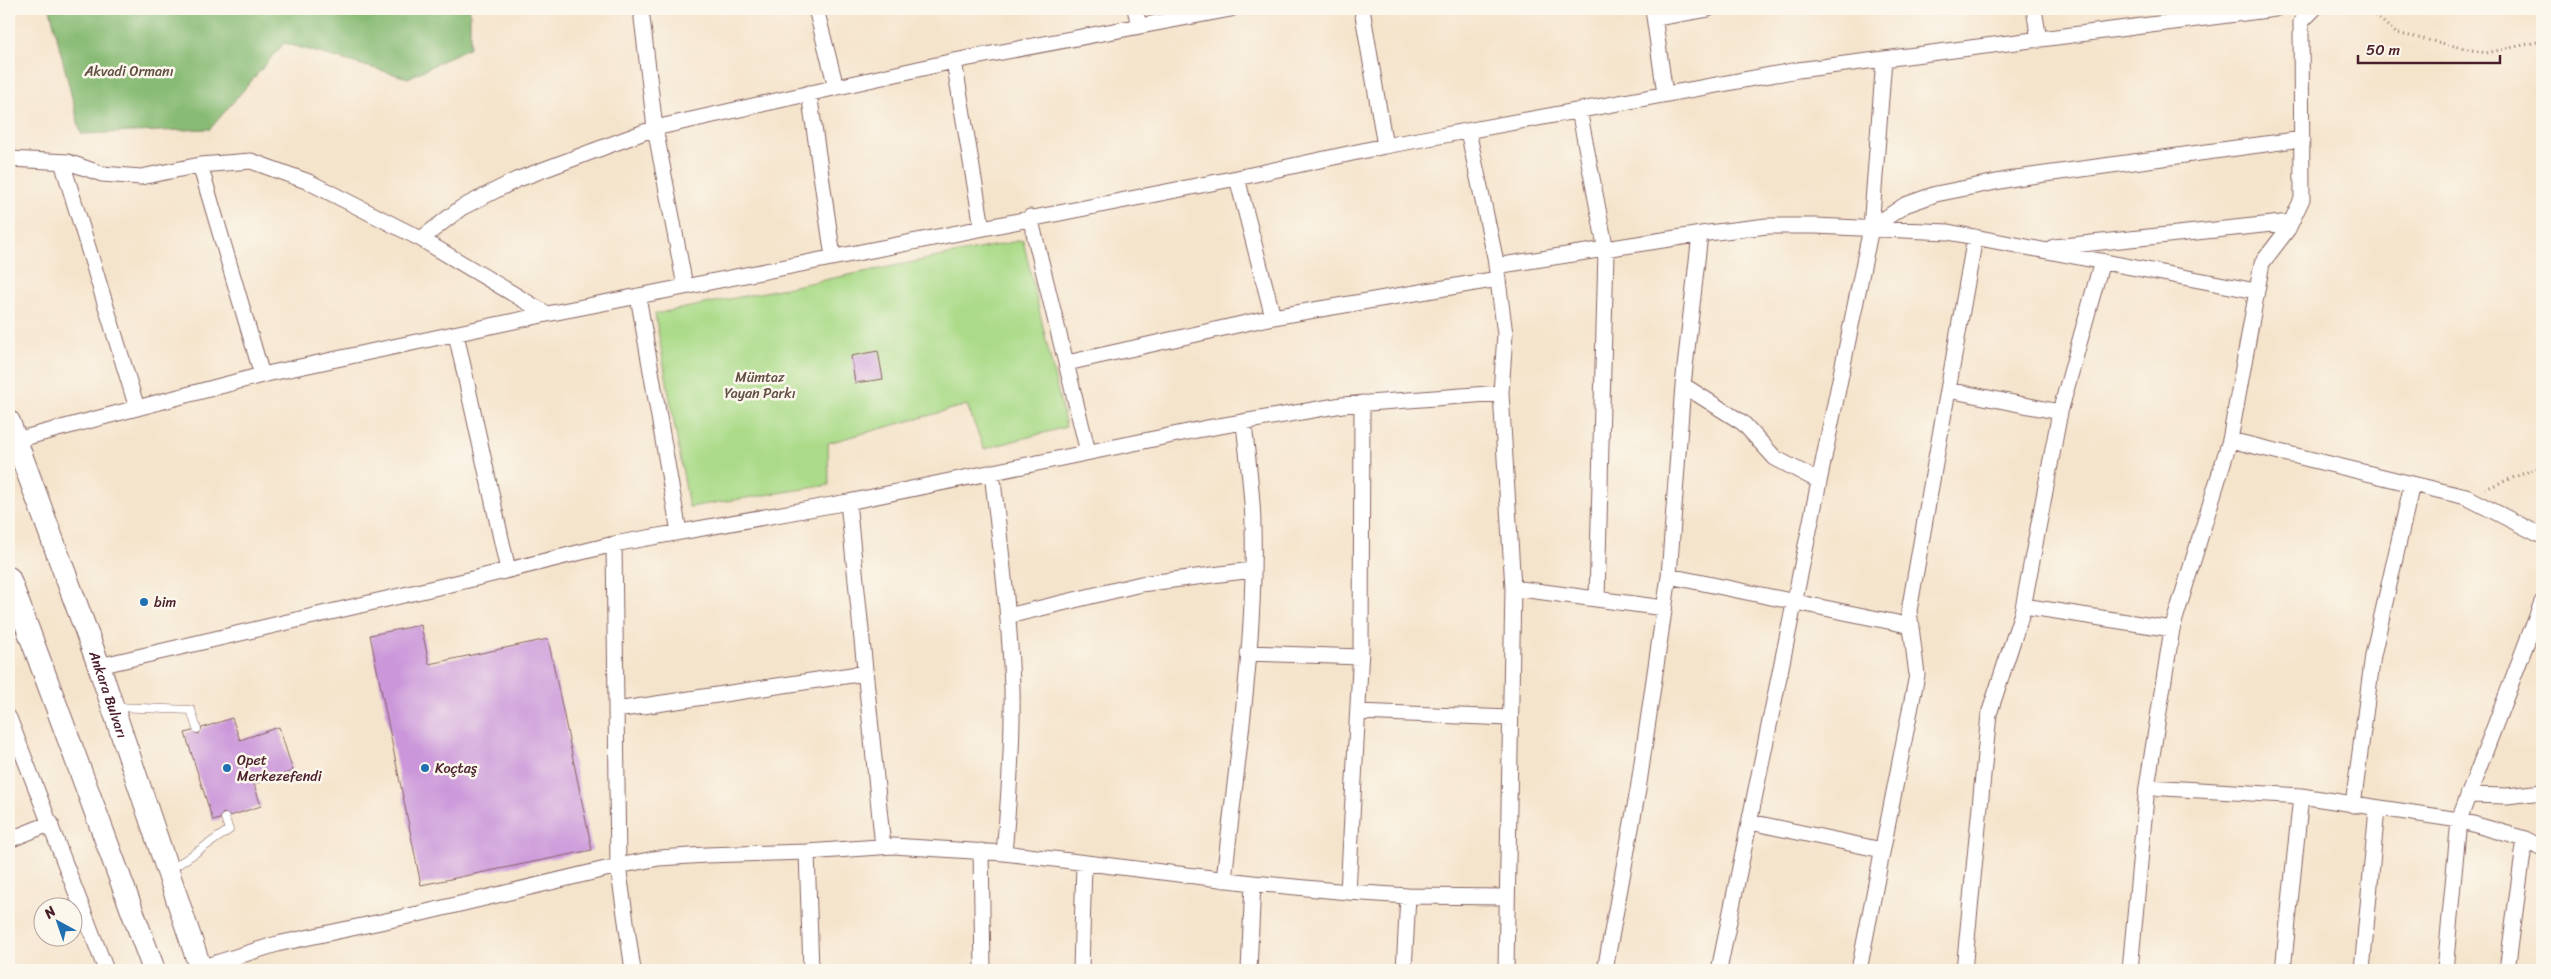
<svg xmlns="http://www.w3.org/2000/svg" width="2551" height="979" viewBox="0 0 2551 979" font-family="Sriracha,sans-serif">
	<rect width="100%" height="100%" fill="#fbf7ec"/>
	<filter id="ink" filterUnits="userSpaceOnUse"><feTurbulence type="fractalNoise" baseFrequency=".02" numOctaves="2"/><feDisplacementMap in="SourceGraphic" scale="10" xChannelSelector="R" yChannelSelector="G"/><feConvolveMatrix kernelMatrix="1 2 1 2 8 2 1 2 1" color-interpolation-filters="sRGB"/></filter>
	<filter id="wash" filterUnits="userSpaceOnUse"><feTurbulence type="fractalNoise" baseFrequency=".0096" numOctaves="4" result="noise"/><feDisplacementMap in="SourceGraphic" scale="20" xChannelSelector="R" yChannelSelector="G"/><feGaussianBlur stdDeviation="1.12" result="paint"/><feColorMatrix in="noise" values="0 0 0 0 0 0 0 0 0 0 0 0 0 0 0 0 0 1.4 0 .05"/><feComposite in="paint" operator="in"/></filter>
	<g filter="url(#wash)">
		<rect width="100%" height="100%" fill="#f5e4cc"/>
		<path fill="#abdb89" stroke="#7a7d5a" d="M 1023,240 L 1066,427 L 984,449 L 967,405 L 828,443 L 829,485 L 689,507 L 655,314 Z"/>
		<path fill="#88bb75" stroke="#696d50" d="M 50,9 L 470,9 L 470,47 L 408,78 L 284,43 L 210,129 L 81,134 Z"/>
		<g id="blocks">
			<path fill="#cb97da" d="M 878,351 L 883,379 L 855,383 L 851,356 Z
				M 421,625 L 429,664 L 548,639 L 592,850 L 421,885 L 370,635 Z
				M 232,718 L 240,740 L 279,727 L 293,771 L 254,784 L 261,806 L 230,816 L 223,813 L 220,819 L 213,821 L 185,733 L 192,731 L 199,734 L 202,728 Z"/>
		</g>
	</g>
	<g filter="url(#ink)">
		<use href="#blocks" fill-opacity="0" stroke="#866463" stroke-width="1"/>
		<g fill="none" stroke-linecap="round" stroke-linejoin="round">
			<g stroke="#866463" stroke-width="9">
				<path id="lane" d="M 115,707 L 191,710 L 197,729
					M 170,870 L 229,830 L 225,818"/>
			</g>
			<g stroke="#866463" stroke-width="17">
				<path id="street" d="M 816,9 L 836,87
					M 1135,9 L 1139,25
					M 1362,9 L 1385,146
					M 1653,9 L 1665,94
					M 2034,9 L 2039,40
					M 642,18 L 655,128 L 685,286
					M 1656,18 L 1708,9
					M 954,61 L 982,227
					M 809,93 L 833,257
					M 1579,110 L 1606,251 L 1597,599
					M 1468,131 L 1495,257 L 1505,334 L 1501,393 L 1513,588 L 1506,970
					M 9,159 L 68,162 L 102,174 L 141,177 L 200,165 L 251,161 L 309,182 L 421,239 L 547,314
					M 62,162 L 137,408
					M 200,165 L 262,375
					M 1237,178 L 1273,317
					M 1030,217 L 1088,452
					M 1871,228 L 1905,205 L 1936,194 L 2016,178 L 2302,139
					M 421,239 L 461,208 L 516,180 L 655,128 L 954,61 L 1231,9
					M 2054,247 L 2291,222
					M 1496,266 L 1708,233 L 1767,226 L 1815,226 L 1948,232 L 2256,291
					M 638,296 L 679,532
					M 456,334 L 508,570
					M 1067,363 L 1273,317 L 1498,279
					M 1683,385 L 1743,423 L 1775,458 L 1819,481
					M 1948,390 L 2060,412
					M 16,440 L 262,375 L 547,314 L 1237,178 L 1385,146 L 1798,70 L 2275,9
					M 2230,440 L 2466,497 L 2542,536
					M 992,472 C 1000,544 1010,616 1012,689 C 1013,744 1009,798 1004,853
					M 848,502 L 883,847
					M 614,544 L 618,866 L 633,970
					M 1669,576 L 1912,626
					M 1513,588 L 1664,608
					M 2024,606 L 2172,629
					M 1008,616 L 1141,584 L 1252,570
					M 1248,653 L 1360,657
					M 99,666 L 464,581 L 614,544 L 848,502 L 1202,429 L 1342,405 L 1501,393
					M 616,710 L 865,673
					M 1358,712 L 1510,718
					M 9,718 L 106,970
					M 2147,787 L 2301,796 L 2459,820 L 2525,839 L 2542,848
					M 2468,795 L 2507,796 L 2542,792
					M 2353,805 L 2373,655 L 2412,484
					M 1750,822 L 1882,850
					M 9,840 L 51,823
					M 981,851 L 983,970
					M 807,852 L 811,970
					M 1224,880 C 1236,764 1256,645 1253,528 C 1253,493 1247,457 1244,422
					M 1348,892 L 1361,649 L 1362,403
					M 200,968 L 277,944 L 418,914 L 618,866 L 659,858 L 706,855 L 807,852 L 893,846 L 1004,853 L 1253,883 L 1348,892 L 1408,896 L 1507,897
					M 1081,970 L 1084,863
					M 1249,970 L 1253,883
					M 1404,970 L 1408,896
					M 1605,970 L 1638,790 L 1669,576 L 1683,385 L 1700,234
					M 1719,970 L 1871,228 L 1884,59
					M 1859,970 L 1917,675 L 1909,611 L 1975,237
					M 1964,970 L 1989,714 L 2022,613 L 2060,412 L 2102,261
					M 2130,970 L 2147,787 L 2172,629 L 2230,440 L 2262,263 L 2288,229 L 2302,199 L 2301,22 L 2314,9
					M 2283,970 L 2301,796
					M 2362,970 L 2377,809
					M 2445,970 L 2459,820 L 2542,602
					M 2507,970 L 2525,839"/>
			</g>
			<g stroke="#866463" stroke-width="24">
				<g id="primary">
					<path id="s1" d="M 9,422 L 99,666 L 201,970"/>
					<path d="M 9,578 L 154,970"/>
				</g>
			</g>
			<path stroke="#866463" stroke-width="3" stroke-dasharray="1 4" stroke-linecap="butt" d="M 2368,9 L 2396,33 L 2486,53 L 2542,41
				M 2485,489 L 2542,466"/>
			<use href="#lane" stroke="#fff" stroke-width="8"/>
			<use href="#street" stroke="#fff" stroke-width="15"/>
			<use href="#primary" stroke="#fff" stroke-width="22"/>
		</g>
	</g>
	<g fill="#1f6fb2" stroke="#fbf7ec" stroke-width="2">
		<circle cx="144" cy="602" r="5"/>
		<circle cx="227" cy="768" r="5"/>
		<circle cx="425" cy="768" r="5"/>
	</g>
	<g text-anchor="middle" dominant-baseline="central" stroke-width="5" stroke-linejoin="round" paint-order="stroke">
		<g font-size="14" fill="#624e42" stroke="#fbf7ec">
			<text x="129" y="71">Akvadi Ormanı</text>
			<text x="760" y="377">Mümtaz<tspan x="760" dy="16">Yayan Parkı</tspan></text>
		</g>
		<g font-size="14" fill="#4a1f2b" stroke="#fbf7ec" text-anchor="start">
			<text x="154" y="602">bim</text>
			<text x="237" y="760">Opet<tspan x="237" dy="16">Merkezefendi</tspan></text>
			<text x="435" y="768">Koçtaş</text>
		</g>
		<g font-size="14" fill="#4a1f2b" stroke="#fbf7ec">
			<text stroke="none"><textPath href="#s1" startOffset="290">Ankara Bulvarı</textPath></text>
		</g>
	</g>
	<rect width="2551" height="979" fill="none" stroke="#fbf7ec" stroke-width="30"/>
	<g transform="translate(58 922) rotate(320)"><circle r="24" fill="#fbf7ec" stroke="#b4a19f"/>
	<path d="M0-4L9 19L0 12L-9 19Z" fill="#1f6fb2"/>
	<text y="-8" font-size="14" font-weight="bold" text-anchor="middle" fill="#4a1f2b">N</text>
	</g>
	<path d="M2358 55v8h142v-8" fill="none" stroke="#4a1f2b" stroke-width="2.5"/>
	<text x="2366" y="55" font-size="15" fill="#4a1f2b" stroke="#fbf7ec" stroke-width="4" paint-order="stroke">50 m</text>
</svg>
